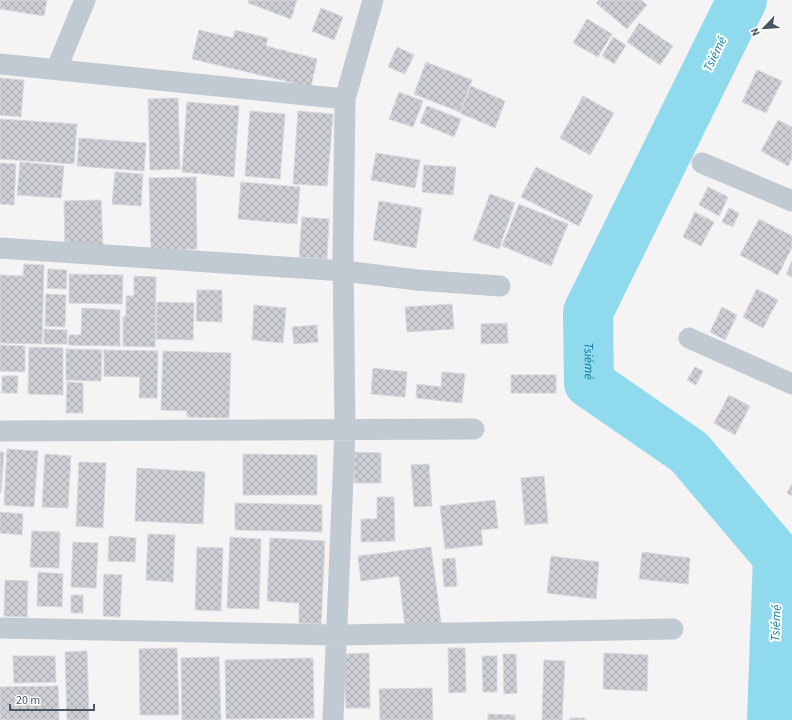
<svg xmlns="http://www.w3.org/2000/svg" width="792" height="720" viewBox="0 0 792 720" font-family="'Source Sans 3',sans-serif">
	<defs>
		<pattern id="building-cross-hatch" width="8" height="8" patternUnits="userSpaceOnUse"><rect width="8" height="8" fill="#cdcfd5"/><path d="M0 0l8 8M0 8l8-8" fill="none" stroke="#a8abb0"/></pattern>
	</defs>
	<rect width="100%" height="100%" fill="#f5f3f3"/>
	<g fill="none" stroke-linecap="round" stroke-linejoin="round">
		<path stroke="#90daee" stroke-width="50" id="s1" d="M 742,0 L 588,312 L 589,383 L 689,452 L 778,557 L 772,720"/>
	</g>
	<path fill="url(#building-cross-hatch)" stroke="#d7d9de" d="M 0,0 L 47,0 L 44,16 L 0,9 Z
		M 249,0 L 297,0 L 291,19 L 248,3 Z
		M 599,0 L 641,0 L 647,5 L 627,29 L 596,3 Z
		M 321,8 L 343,17 L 334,40 L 312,31 Z
		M 587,19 L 612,34 L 598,57 L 573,43 Z
		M 639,23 L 673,46 L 660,65 L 627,42 Z
		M 199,30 L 233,38 L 235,30 L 268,38 L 266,46 L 317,59 L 311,87 L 192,59 Z
		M 613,37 L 626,45 L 614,64 L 602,56 Z
		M 397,47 L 414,55 L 405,74 L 388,67 Z
		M 426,62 L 472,80 L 460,112 L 414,94 Z
		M 757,70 L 782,81 L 766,113 L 742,102 Z
		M 0,78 L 24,80 L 21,117 L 0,115 Z
		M 471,86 L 505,101 L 495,128 L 460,113 Z
		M 399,92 L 423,101 L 413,127 L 389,119 Z
		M 583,96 L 614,113 L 590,155 L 560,138 Z
		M 178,98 L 180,169 L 150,170 L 148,99 Z
		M 187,102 L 239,106 L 234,177 L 182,172 Z
		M 427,106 L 461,119 L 454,137 L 420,123 Z
		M 250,111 L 285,114 L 280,179 L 245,176 Z
		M 298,111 L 333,114 L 327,186 L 293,184 Z
		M 0,119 L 77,124 L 74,164 L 0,159 Z
		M 778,120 L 792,127 L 792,158 L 788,166 L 761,151 Z
		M 79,138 L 146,143 L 144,171 L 77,166 Z
		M 376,153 L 420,160 L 415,188 L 371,180 Z
		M 20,162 L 64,166 L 61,198 L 17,195 Z
		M 0,163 L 16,164 L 14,205 L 0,204 Z
		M 424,165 L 456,167 L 453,195 L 422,192 Z
		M 536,167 L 593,195 L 579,226 L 521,197 Z
		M 115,172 L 143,174 L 141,206 L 112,204 Z
		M 196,177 L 197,249 L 151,250 L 149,178 Z
		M 241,182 L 300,187 L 297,224 L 238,219 Z
		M 708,187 L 728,197 L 719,216 L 699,205 Z
		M 490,194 L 515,203 L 499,249 L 473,240 Z
		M 101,200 L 103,247 L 65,248 L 64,201 Z
		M 379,201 L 422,208 L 416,248 L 373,240 Z
		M 519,204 L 568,224 L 551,266 L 502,246 Z
		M 729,208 L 739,213 L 733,227 L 722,222 Z
		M 695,212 L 714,222 L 701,246 L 683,237 Z
		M 302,217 L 329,219 L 327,259 L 299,257 Z
		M 759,219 L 792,236 L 792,247 L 778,275 L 740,255 Z
		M 792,261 L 792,277 L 786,274 Z
		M 24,264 L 44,265 L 42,344 L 0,343 L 0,275 L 23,276 Z
		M 48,269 L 67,270 L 66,289 L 47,288 Z
		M 69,274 L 123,275 L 122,304 L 69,303 Z
		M 134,276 L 156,277 L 155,347 L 123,346 L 123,317 L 126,316 L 126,296 L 134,296 Z
		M 757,289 L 778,300 L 763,328 L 743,317 Z
		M 197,290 L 222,290 L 222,322 L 196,321 Z
		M 46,294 L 66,295 L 65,327 L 45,326 Z
		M 157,302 L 194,303 L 193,340 L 156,339 Z
		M 452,304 L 454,329 L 407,332 L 405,307 Z
		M 254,305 L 286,308 L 283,343 L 252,340 Z
		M 722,307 L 737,315 L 725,340 L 710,332 Z
		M 82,308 L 120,310 L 120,346 L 68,345 L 69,335 L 81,335 Z
		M 507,323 L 508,343 L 481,344 L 481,324 Z
		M 317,325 L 318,342 L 294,344 L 292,327 Z
		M 44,329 L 67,330 L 67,344 L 44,344 Z
		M 0,345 L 25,346 L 25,372 L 0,371 Z
		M 29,347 L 63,348 L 63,395 L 28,394 Z
		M 66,349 L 102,350 L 101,381 L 66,380 Z
		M 104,350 L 158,351 L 157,398 L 139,398 L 140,377 L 104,376 Z
		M 163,351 L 231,353 L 229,418 L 187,417 L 187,411 L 161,410 Z
		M 695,367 L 703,371 L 696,385 L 687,380 Z
		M 373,368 L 407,372 L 405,397 L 371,394 Z
		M 442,372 L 465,374 L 462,403 L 416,398 L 417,384 L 441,387 Z
		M 511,375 L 556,375 L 556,393 L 511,393 Z
		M 2,376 L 18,376 L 17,393 L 2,393 Z
		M 67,382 L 83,383 L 83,413 L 66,413 Z
		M 729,395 L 750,406 L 735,435 L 714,423 Z
		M 7,449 L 38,451 L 34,507 L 4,505 Z
		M 0,452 L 4,452 L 1,493 L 0,493 Z
		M 354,452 L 381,453 L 381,483 L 354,483 Z
		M 45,454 L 71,456 L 68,508 L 42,507 Z
		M 243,454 L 317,455 L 317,495 L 243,495 Z
		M 79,462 L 106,463 L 103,528 L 76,526 Z
		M 429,464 L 432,506 L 414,507 L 411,465 Z
		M 137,468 L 205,472 L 203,524 L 135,521 Z
		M 544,476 L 548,523 L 525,525 L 521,478 Z
		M 792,484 L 792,496 L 787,493 Z
		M 377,497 L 394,497 L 395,541 L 361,542 L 361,519 L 377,519 Z
		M 495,500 L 498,528 L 481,530 L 483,545 L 445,549 L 440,506 Z
		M 235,503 L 322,505 L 322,532 L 235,530 Z
		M 0,512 L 23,514 L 22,535 L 0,533 Z
		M 32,531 L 60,532 L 59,568 L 30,567 Z
		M 148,534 L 175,535 L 173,582 L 146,580 Z
		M 109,536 L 136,538 L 135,562 L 108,561 Z
		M 230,537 L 261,539 L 259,609 L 227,608 Z
		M 270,538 L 325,541 L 321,624 L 299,623 L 299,603 L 267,601 Z
		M 73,542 L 98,543 L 96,588 L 71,587 Z
		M 197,547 L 223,548 L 221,611 L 195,610 Z
		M 431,547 L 441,623 L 405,627 L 399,576 L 361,581 L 358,556 Z
		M 642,552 L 690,558 L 688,584 L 639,579 Z
		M 551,556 L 599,562 L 596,599 L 547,593 Z
		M 455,558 L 457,586 L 444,587 L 442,559 Z
		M 38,572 L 63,574 L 62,607 L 37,606 Z
		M 104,574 L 122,575 L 120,617 L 103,616 Z
		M 5,580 L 28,581 L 27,617 L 4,616 Z
		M 71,595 L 83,595 L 83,613 L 71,613 Z
		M 177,648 L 179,715 L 140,715 L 139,649 Z
		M 448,648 L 465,648 L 466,692 L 449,693 Z
		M 87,651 L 89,720 L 67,720 L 65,652 Z
		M 369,653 L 370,708 L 346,708 L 344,654 Z
		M 604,653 L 648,655 L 647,691 L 603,689 Z
		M 503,654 L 516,654 L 517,693 L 504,694 Z
		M 13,656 L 55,656 L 56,682 L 14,683 Z
		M 482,656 L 497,656 L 497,692 L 483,692 Z
		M 219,657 L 221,720 L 182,720 L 181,658 Z
		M 313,658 L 314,718 L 226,719 L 225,660 Z
		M 544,660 L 565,661 L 562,720 L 542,720 Z
		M 58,686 L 59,720 L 0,720 L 0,687 Z
		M 432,688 L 433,720 L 380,720 L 379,689 Z
		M 488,714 L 515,715 L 515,720 L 488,720 Z
		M 570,718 L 585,718 L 585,720 L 570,720 Z"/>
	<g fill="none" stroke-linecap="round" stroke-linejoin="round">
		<path stroke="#c1cad2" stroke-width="21" d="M 0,64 L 345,99
			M 57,68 L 85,0
			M 702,163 L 792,201
			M 0,248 L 344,271 L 417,280 L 500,286
			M 689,338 L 792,384
			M 0,431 L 474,429
			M 0,628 L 336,635 L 673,629
			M 333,720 L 345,430 L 343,253 L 345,99 L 373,0"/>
	</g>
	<g text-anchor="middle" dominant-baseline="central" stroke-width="4" stroke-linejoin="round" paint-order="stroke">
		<g font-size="13" font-style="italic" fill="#0c7c9b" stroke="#fff">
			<text transform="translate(715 54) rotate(-64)">Tsiémé</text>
			<text stroke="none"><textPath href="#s1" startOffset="397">Tsiémé</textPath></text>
			<text transform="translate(776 623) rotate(-88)">Tsiémé</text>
		</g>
	</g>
	<g transform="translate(764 28) rotate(245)" stroke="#ffffff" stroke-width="3" paint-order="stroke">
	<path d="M0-3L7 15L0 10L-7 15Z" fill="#4a5661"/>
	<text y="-6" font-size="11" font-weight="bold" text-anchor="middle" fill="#4a5661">N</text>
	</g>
	<path d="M10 704v6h84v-6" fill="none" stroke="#4a5661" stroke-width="2"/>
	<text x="16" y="704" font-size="12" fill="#4a5661" stroke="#ffffff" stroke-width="3" paint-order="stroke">20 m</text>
</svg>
